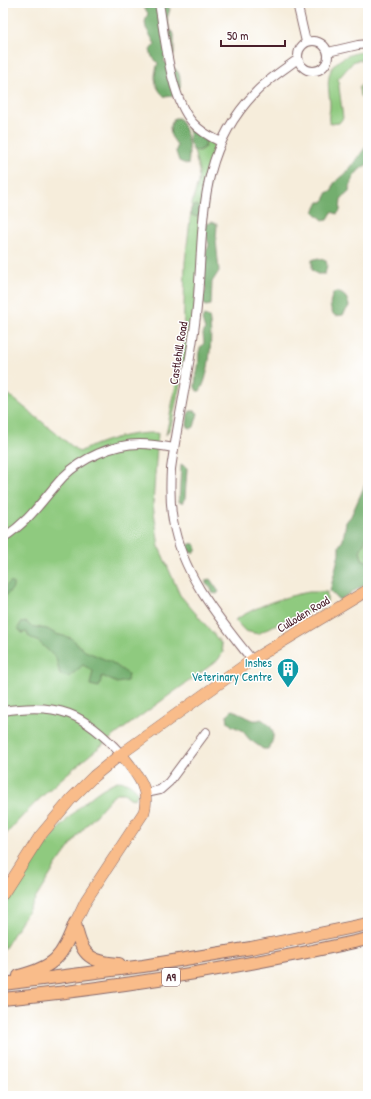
<svg xmlns="http://www.w3.org/2000/svg" width="371" height="1099" viewBox="0 0 371 1099" font-family="'Patrick Hand',sans-serif">
	<rect width="100%" height="100%" fill="#fff"/>
	<filter id="ink" filterUnits="userSpaceOnUse"><feTurbulence type="fractalNoise" baseFrequency=".025" numOctaves="2"/><feDisplacementMap in="SourceGraphic" scale="8" xChannelSelector="R" yChannelSelector="G"/><feConvolveMatrix kernelMatrix="1 2 1 2 8 2 1 2 1" color-interpolation-filters="sRGB"/></filter>
	<filter id="wash" filterUnits="userSpaceOnUse"><feTurbulence type="fractalNoise" baseFrequency=".012" numOctaves="4" result="noise"/><feDisplacementMap in="SourceGraphic" scale="16" xChannelSelector="R" yChannelSelector="G"/><feGaussianBlur stdDeviation="0.9" result="paint"/><feColorMatrix in="noise" values="0 0 0 0 0 0 0 0 0 0 0 0 0 0 0 0 0 1.4 0 .05"/><feComposite in="paint" operator="in"/></filter>
	<g filter="url(#wash)">
		<rect width="100%" height="100%" fill="#f6eddb"/>
		<path fill="#8fca7f" stroke="#6c7455" d="M 368,51 L 368,59 L 354,61 L 338,79 L 343,118 L 339,123 L 330,124 C 327,118 330,112 330,106 C 330,96 327,86 329,77 C 331,59 353,52 368,51 Z
			M 368,83 L 368,100 L 365,100 L 360,96 L 359,88 L 362,84 Z
			M 186,118 L 213,143 L 214,147 L 193,325 L 171,426 L 166,435 L 183,349 L 185,262 L 192,203 L 198,183 L 199,171 Z
			M 3,390 L 79,452 C 103,440 130,432 158,433 L 153,504 L 159,547 L 180,595 L 221,643 L 223,652 L 218,660 C 146,713 60,769 3,838 Z
			M 368,534 L 368,562 L 362,559 L 360,551 Z
			M 309,592 L 327,592 L 327,602 L 324,606 L 282,621 L 258,634 L 245,631 L 235,620 C 259,605 282,597 309,592 Z
			M 117,781 C 127,781 132,784 138,792 L 135,799 L 130,798 L 124,793 L 117,793 L 109,800 L 79,834 L 57,864 L 3,951 C 3,938 0,922 3,909 C 4,902 12,894 16,888 C 38,853 78,797 117,781 Z"/>
		<path fill="#73ae6e" stroke="#5e664c" d="M 143,3 L 166,3 L 170,9 L 167,19 L 170,30 L 174,34 L 174,54 L 165,58 L 164,61 C 177,71 181,69 180,88 L 173,96 L 165,97 C 154,87 153,77 158,63 L 152,57 L 150,50 L 155,44 L 146,28 L 145,22 L 148,13 L 144,8 Z
			M 174,118 L 179,118 C 187,130 191,150 188,165 L 179,161 L 176,152 L 177,145 L 171,136 L 170,127 Z
			M 189,129 L 203,134 L 206,140 L 205,147 L 199,151 L 193,150 L 189,142 Z
			M 368,144 L 368,164 C 355,171 351,179 349,192 L 341,199 L 340,211 L 337,214 L 332,212 L 328,219 L 323,220 L 314,212 L 319,202 L 323,202 L 328,192 L 332,191 L 334,183 C 349,173 357,158 368,144 Z
			M190.5 211a5.5 5.5 0 1 1 11 0a5.5 5.5 0 1 1-11 0Z
			M 212,222 L 217,224 L 216,240 L 219,271 L 212,282 L 211,305 L 205,306 L 201,299 L 206,290 L 203,278 L 206,252 L 209,245 L 205,232 L 207,224 Z
			M 318,258 L 326,261 L 327,265 L 325,274 L 317,274 L 312,270 L 312,260 Z
			M 337,292 C 346,295 347,298 349,306 L 343,315 L 335,316 C 328,308 330,302 333,293 Z
			M 204,316 L 209,317 C 213,334 210,376 200,391 L 197,391 L 195,387 C 195,380 197,374 198,368 C 200,358 196,350 204,343 L 203,334 L 205,330 L 202,320 Z
			M 190,411 L 195,411 L 198,413 L 194,427 L 190,429 L 187,425 L 188,414 Z
			M 181,464 L 187,468 L 185,498 L 182,503 L 179,502 Z
			M 368,478 L 368,534 L 360,551 L 362,559 L 368,562 L 368,583 L 339,600 L 330,591 L 339,554 L 339,546 L 343,540 L 346,522 L 351,516 Z
			M187.5 548a4.5 4.5 0 1 1 9 0a4.5 4.5 0 1 1-9 0Z
			M 210,579 L 219,592 L 217,594 L 212,593 L 211,588 L 206,584 L 206,580 Z
			M 10,582 L 13,583 L 13,588 L 3,599 L 3,589 Z
			M 27,622 L 30,626 L 47,629 L 56,634 L 71,638 L 85,651 L 111,662 L 128,674 L 127,681 L 117,683 L 102,676 L 99,687 L 90,685 L 93,671 L 83,665 L 69,677 L 60,675 L 56,658 L 39,642 L 28,636 L 27,632 L 22,633 L 18,628 L 21,623 Z
			M 232,710 C 242,712 250,724 261,719 C 274,726 277,736 268,749 L 263,749 L 249,739 L 242,730 L 232,726 L 228,722 L 227,715 Z"/>
	</g>
	<g filter="url(#ink)">
		<g fill="none" stroke-linecap="round" stroke-linejoin="round">
			<g stroke="#866769" stroke-width="10">
				<path id="minor" d="M 159,3 C 165,37 170,98 193,123 C 201,132 210,137 221,142
					M 297,3 L 306,42
					M298 56a15 15 0 1 1 30 0a15 15 0 1 1-30 0Z
					M 328,52 L 358,45 L 368,44
					M 3,538 C 32,519 41,501 63,477 C 82,458 113,444 140,444 C 151,444 163,446 174,448
					M 252,660 C 219,618 182,575 173,521 C 170,504 170,486 171,469 C 178,418 190,368 196,316 C 206,235 192,158 255,93 C 267,80 283,70 298,59
					M 3,711 C 58,702 84,713 121,754
					M 146,793 L 160,790 L 169,782 L 206,732"/>
			</g>
			<g stroke="#866769" stroke-width="12">
				<path id="major" d="M 3,894 L 40,836 L 71,799 L 94,776 L 121,754 L 252,660 L 368,590
					M 75,923 L 86,900 L 144,812 C 151,788 135,772 121,754"/>
			</g>
			<g stroke="#866769" stroke-width="14">
				<path id="highway" d="M 75,923 C 81,953 87,962 119,964
					M 19,976 C 56,966 61,958 75,923
					M 3,984 L 143,966 L 251,948 L 368,924
					M 3,999 C 126,987 247,966 368,939"/>
			</g>
			<use href="#minor" stroke="#fff" stroke-width="8"/>
			<use href="#major" stroke="#f9bc8a" stroke-width="11"/>
			<use href="#highway" stroke="#f9bc8a" stroke-width="12"/>
		</g>
	</g>
	<defs>
		<g id="building-pin" transform="scale(1.15)"><path d="M0 17L-7.5 6A9.5 9.5 0 1 1 7.5 6Z" fill="#0f9aa8" stroke="#fff"/><path d="M-4-6H4V6H1V3H-1V6H-4ZM-2.5-4.3h1.7v1.8h-1.7ZM.8-4.3h1.7v1.8H.8ZM-2.5-1h1.7V.8h-1.7ZM.8-1h1.7V.8H.8Z" fill="#fff"/></g>
	</defs>
	<g fill-rule="evenodd">
		<use href="#building-pin" x="288" y="669"/>
	</g>
	<g text-anchor="middle" dominant-baseline="central" stroke-width="3" stroke-linejoin="round" paint-order="stroke">
		<rect fill="#fff" stroke="#80626b" stroke-width="1" x="162" y="968" width="18" height="18" rx="3"/>
		<g font-size="11" font-weight="bold" fill="#4a1f2b">
			<text x="171" y="977">A9</text>
		</g>
		<g font-size="12" fill="#4a1f2b" stroke="#fff">
			<text transform="translate(178 353) rotate(-81)">Castlehill Road</text>
			<text transform="translate(303 614) rotate(-31)">Culloden Road</text>
		</g>
		<g font-size="12" fill="#0d838f" stroke="#fff" text-anchor="end">
			<text x="272" y="662">Inshes<tspan x="272" dy="14">Veterinary Centre</tspan></text>
		</g>
	</g>
	<rect width="371" height="1099" fill="none" stroke="#fff" stroke-width="16"/>
	<path d="M221 40v6h64v-6" fill="none" stroke="#4a1f2b" stroke-width="2"/>
	<text x="227" y="40" font-size="12" fill="#4a1f2b" stroke="#ffffff" stroke-width="3" paint-order="stroke">50 m</text>
</svg>
